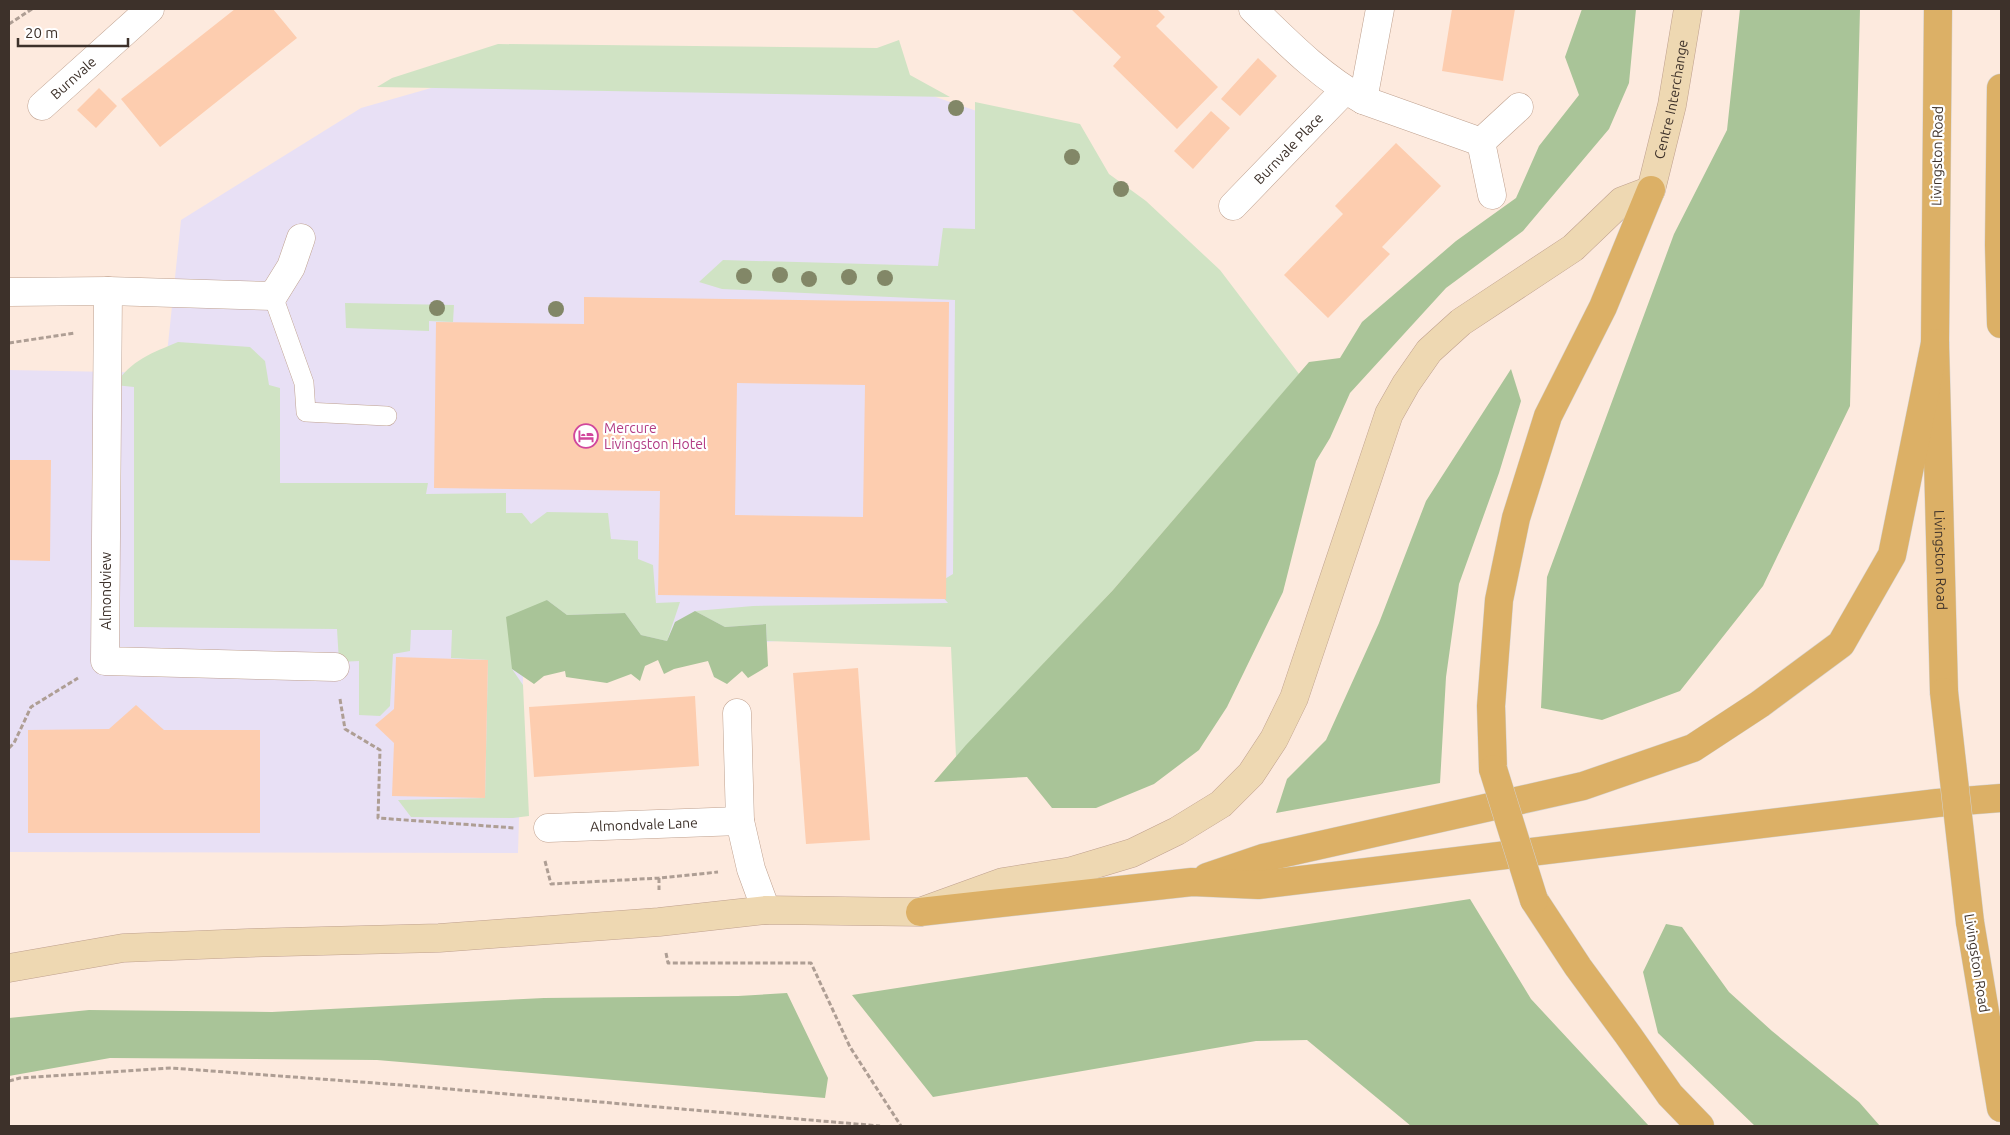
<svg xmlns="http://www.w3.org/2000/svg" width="2010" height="1135" viewBox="0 0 2010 1135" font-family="Ubuntu,sans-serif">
	<rect width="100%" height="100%" fill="#fdeade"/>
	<path fill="#e8e0f5" d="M 515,64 L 883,79 L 1003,120 L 1012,610 L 931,625 L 602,659 L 525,611 L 518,853 L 9,852 L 9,370 L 165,373 L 181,220 L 361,108 Z"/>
	<path fill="#d0e3c4" d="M 899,40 L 910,75 L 950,97 L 377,87 L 392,78 L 498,44 L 877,48 Z
		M 975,102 L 1080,124 L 1109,174 L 1146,201 L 1220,270 L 1299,374 L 1113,590 L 956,757 L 951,647 L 767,641 L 766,624 L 725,627 L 695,611 L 753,606 L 948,603 L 933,586 L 953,574 L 955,300 L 722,289 L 699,282 L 723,260 L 938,266 L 943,228 L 975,229 Z
		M 345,303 L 454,305 L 453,322 L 429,321 L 429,331 L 346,328 Z
		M 178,342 L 250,347 L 265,361 L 269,385 L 280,388 L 280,483 L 428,483 L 426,494 L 506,493 L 506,513 L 522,513 L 531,524 L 547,512 L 608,513 L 611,539 L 638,541 L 638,559 L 653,565 L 656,603 L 680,602 L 667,641 L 641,635 L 625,613 L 567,615 L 547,600 L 512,669 L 523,685 L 529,816 L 513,818 L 411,817 L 398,800 L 485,798 L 488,660 L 451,658 L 452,630 L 411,630 L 410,651 L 393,654 L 390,706 L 380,716 L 359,715 L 359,661 L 339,662 L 337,629 L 134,627 L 134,387 L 115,385 C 131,360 152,353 178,342 Z"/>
	<path fill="#a9c498" d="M 1582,9 L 1636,9 L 1629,83 L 1609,129 L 1523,231 L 1446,288 L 1350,393 L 1330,438 L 1316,461 L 1283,592 L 1227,707 L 1199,750 L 1154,784 L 1096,808 L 1052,808 L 1027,777 L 934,782 L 966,745 L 1113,590 L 1309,362 L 1340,358 L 1362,322 L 1456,241 L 1516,198 L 1539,146 L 1579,95 L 1565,57 Z
		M 1740,9 L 1860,9 L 1850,406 L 1763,586 L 1680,691 L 1602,720 L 1541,708 L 1547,577 L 1674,234 L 1727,130 Z
		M 1511,369 L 1521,401 L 1499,473 L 1459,584 L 1446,677 L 1440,783 L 1276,813 L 1287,779 L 1326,740 L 1379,623 L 1426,501 Z
		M 547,600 L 567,615 L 625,613 L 641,635 L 667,641 L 675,622 L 695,611 L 725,627 L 766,624 L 768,666 L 748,678 L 742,671 L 727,684 L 714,677 L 708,661 L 674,669 L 664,674 L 658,660 L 645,666 L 640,681 L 631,674 L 607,683 L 566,677 L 565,671 L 544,676 L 534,684 L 512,669 L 506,617 Z
		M 1470,899 L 1531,999 L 1649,1126 L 1411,1126 L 1307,1040 L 1256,1041 L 933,1097 L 852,995 Z
		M 1666,924 L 1682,927 L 1729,992 L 1772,1031 L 1859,1102 L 1880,1126 L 1755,1126 L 1658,1033 L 1643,972 Z
		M 787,993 L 828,1078 L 825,1098 L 377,1060 L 110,1058 L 9,1076 L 9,1018 L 89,1010 L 272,1012 L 544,998 L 738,996 Z"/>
	<path fill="#fdcdaf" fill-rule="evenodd" d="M 235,9 L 273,9 L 297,38 L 160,147 L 121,99 Z
		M 1071,9 L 1157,9 L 1165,17 L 1156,26 L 1218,87 L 1177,129 L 1113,66 L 1121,57 Z
		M 1452,9 L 1515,9 L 1503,81 L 1442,71 Z
		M 1258,58 L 1277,76 L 1240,116 L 1221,99 Z
		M 99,88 L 117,106 L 96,128 L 77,110 Z
		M 1211,111 L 1230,128 L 1193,169 L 1174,151 Z
		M 1396,143 L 1441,186 L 1382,247 L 1390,254 L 1328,318 L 1284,275 L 1343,214 L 1335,206 Z
		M 584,297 L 949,302 L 946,599 L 658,595 L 660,491 L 434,488 L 436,322 L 584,324 ZM 737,383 L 865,385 L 863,517 L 735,515 Z
		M 9,460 L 51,460 L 50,561 L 9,560 Z
		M 396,657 L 488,660 L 485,798 L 392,796 L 394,743 L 375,725 L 394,709 Z
		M 858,668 L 870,840 L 806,844 L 793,673 Z
		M 695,696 L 699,766 L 534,777 L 529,707 Z
		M 136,705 L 164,730 L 260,730 L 260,833 L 28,833 L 28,730 L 109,729 Z"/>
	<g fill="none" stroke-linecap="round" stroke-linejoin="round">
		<g stroke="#bfa18f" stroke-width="20">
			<path id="lane" d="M 273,296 L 304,383 L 306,412 L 387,416"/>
		</g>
		<g stroke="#bfa18f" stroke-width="29">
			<g id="street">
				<path d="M 1253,9 C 1287,42 1321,77 1363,100 L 1481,142 L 1519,107"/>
				<path d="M 1363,100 L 1380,9"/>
				<path id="s1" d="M 42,106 L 150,9"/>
				<path d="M 1481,142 L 1492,195"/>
				<path id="s2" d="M 1233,206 L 1345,90"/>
				<path d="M 108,291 L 105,661 L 335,667"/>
				<path d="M 9,292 L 108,291 L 273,296 L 291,267 L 301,238"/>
				<path d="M 737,713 L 740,821 L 751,869 L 766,910"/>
				<path id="s3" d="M 548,828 L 740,821"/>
			</g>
		</g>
		<g stroke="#bfa18f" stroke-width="29">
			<g id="secondary">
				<path id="s4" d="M 9,968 L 123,948 L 248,943 L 439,938 L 659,922 L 766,910 L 920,912 L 1003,882 L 1072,871 L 1132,853 L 1177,831 L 1221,804 L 1251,774 L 1274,739 L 1294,698 L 1389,414 L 1406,384 L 1429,351 L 1461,322 L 1573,248 L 1622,201 L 1651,190 L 1672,105 L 1688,9"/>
			</g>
		</g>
		<g stroke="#d4d2d0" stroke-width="29">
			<g id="primary">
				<path id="s5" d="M 1938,9 L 1935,343 L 1944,692"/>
				<path d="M 2001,88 L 1999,245 L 2001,324"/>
				<path d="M 1493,769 L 1491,706 L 1499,600 L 1516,518 L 1548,416 L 1603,307 L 1651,190"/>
				<path d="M 1207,877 L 1263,858 L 1583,786 L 1693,748 L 1760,704 L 1841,644 L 1892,555 L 1935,343"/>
				<path d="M 1534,900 L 1578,967 L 1628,1035 L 1670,1095 L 1700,1126"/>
				<path d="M 920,912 L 1192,882 L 1258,885 L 1937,803 L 2001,798"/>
				<path d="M 1970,922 L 2001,1108"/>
			</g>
		</g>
		<path stroke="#ae9e94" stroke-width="3" stroke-dasharray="5 2.5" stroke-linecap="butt" d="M 9,24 L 32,9
			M 9,343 L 75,333
			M 340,699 L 345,729 L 380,750 L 378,818 L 515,828
			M 9,748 L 14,743 L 31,707 L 78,678
			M 545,861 L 551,884 L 659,878 L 718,872
			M 659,878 L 659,890
			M 666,953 L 668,963 L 811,963 L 850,1047 L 901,1126
			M 9,1081 L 20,1078 L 171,1068 L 402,1085 L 880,1126"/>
		<use href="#lane" stroke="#fff" stroke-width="19"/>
		<use href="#street" stroke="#fff" stroke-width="28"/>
		<use href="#secondary" stroke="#eed8b2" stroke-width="28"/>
		<use href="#primary" stroke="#dcb066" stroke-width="28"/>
		<g stroke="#d4d2d0" stroke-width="29" stroke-linecap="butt">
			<path id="primary-bridge" d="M 1944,692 L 1970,922
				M 1493,769 L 1534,900"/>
		</g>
		<use href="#primary-bridge" stroke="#dcb066" stroke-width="28"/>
	</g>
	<g fill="#828767">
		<circle cx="956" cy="108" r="8"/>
		<circle cx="1072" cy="157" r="8"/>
		<circle cx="1121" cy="189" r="8"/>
		<circle cx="780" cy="275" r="8"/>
		<circle cx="744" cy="276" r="8"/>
		<circle cx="849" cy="277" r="8"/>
		<circle cx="885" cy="278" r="8"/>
		<circle cx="809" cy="279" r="8"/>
		<circle cx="437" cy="308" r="8"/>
		<circle cx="556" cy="309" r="8"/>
	</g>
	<defs>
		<g id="hotel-ring" transform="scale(1.25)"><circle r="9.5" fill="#fff" stroke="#d1479c" stroke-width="1.5"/><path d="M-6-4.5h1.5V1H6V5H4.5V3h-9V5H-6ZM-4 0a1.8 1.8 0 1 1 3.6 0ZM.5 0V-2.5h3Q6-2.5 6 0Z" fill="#d1479c"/></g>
	</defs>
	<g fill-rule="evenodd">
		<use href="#hotel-ring" x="586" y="436"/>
	</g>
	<g text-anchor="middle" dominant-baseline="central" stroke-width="4.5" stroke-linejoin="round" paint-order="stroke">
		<g font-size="14" fill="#3d312a" stroke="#fff">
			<text stroke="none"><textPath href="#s1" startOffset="42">Burnvale</textPath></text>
			<text stroke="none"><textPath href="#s4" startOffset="2110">Centre Interchange</textPath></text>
			<text stroke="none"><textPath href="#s2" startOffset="80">Burnvale Place</textPath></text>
			<text transform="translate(1937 156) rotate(-89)">Livingston Road</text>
			<text stroke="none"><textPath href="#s5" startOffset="551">Livingston Road</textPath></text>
			<text transform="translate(106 591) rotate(-90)">Almondview</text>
			<text stroke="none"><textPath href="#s3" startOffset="96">Almondvale Lane</textPath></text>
			<text transform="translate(1977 963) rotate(81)">Livingston Road</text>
		</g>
		<g font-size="14" fill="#b23c85" stroke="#fff" text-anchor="start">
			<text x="604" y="428">Mercure<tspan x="604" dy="16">Livingston Hotel</tspan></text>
		</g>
	</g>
	<rect width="2010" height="1135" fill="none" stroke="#3d312a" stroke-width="20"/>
	<path d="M18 38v8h110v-8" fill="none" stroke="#3d312a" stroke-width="2.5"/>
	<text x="25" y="38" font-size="15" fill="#3d312a" stroke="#ffffff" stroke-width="4" paint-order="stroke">20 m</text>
</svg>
